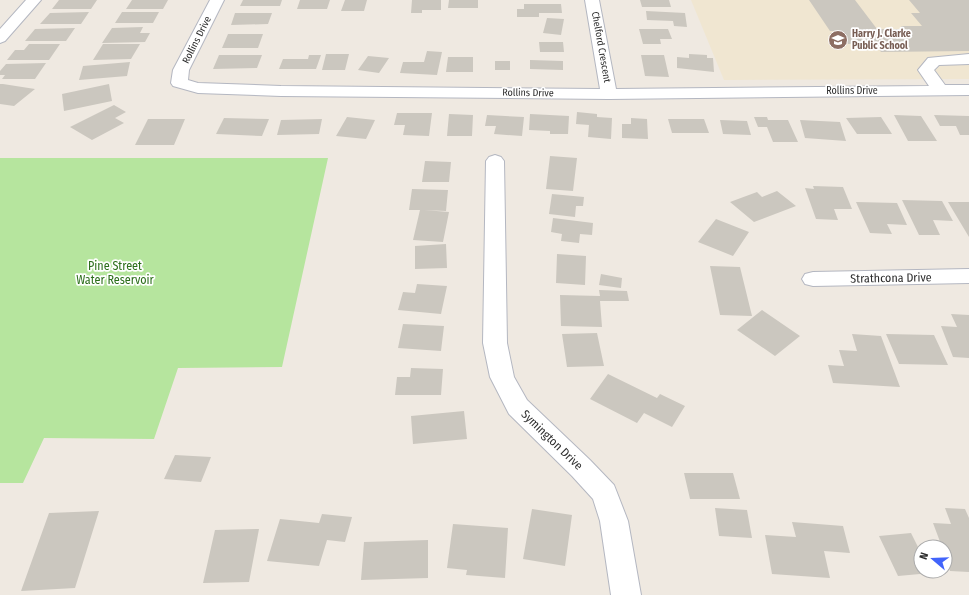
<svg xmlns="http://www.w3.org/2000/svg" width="969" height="595" viewBox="0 0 969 595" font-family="'Fira Sans Condensed',sans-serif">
	<rect width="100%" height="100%" fill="#efe9e1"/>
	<path fill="#f0e6d1" d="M 691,0 L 969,0 L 969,79 L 724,80 Z"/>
	<path fill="#b6e59e" d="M 0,158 L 328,158 L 282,367 L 178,368 L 154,439 L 44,438 L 23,483 L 0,483 Z"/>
	<path fill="#cbc7bf" d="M 59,0 L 97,0 L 91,9 L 52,9 Z
		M 132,0 L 168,0 L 163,9 L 126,9 Z
		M 243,0 L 282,0 L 280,6 L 240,6 Z
		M 300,0 L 330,0 L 327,9 L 297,9 Z
		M 345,0 L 367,0 L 364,11 L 341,11 Z
		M 412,0 L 441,0 L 441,10 L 422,10 L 422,13 L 411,13 Z
		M 449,0 L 478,0 L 478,8 L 448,8 Z
		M 640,0 L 669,0 L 671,7 L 642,7 Z
		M 809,0 L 855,0 L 877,29 L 904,29 L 901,26 L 922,26 L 911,13 L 920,13 L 909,0 L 969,0 L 969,51 L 881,52 L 874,43 L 848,44 L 839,31 L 830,31 Z
		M 524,4 L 561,4 L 562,13 L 539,13 L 539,17 L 517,17 L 517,9 L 524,9 Z
		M 646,11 L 685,13 L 687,27 L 674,26 L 673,21 L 647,20 Z
		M 89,12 L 81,24 L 40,24 L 50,13 Z
		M 122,12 L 159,12 L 153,23 L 115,23 Z
		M 235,13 L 272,13 L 268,24 L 231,25 Z
		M 547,18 L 564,19 L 561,35 L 543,33 Z
		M 143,27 L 140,33 L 150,33 L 145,42 L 102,43 L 112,28 Z
		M 75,28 L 66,41 L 25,41 L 35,29 Z
		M 639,29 L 668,29 L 672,39 L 660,39 L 661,44 L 643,44 Z
		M 228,34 L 263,34 L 258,48 L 222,48 Z
		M 539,42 L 563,42 L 564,52 L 540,52 Z
		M 29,44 L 60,44 L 49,60 L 7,60 L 15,50 L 24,50 Z
		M 103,44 L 140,44 L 131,59 L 93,60 Z
		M 427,51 L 442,52 L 437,75 L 400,73 L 403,62 L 424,62 Z
		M 326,54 L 349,54 L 345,70 L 322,70 Z
		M 689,54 L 707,55 L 707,58 L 713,58 L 714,72 L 677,68 L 677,57 L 689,58 Z
		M 219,55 L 262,55 L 257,68 L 213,69 Z
		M 309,55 L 321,55 L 316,69 L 279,69 L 283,59 L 308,59 Z
		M 641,55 L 664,55 L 669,77 L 645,76 Z
		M 368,56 L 389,58 L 379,73 L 358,70 Z
		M 448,57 L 473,57 L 473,72 L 446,72 Z
		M 530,60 L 563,61 L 563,70 L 530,69 Z
		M 495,61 L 510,61 L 510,70 L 495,70 Z
		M 130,62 L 127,76 L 79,80 L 83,66 Z
		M 46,63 L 35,79 L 2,79 L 5,75 L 0,75 L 0,71 L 6,64 Z
		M 0,84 L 3,84 L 35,89 L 14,106 L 0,104 Z
		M 109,84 L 112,101 L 64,111 L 62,94 Z
		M 114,105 L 126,112 L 115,118 L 124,123 L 92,140 L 70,127 Z
		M 577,112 L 597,114 L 597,117 L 612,118 L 611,139 L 588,137 L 589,125 L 576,124 Z
		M 397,113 L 432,113 L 429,136 L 403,135 L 405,125 L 394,125 Z
		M 449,114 L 473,115 L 472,136 L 447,136 Z
		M 530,114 L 569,116 L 568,134 L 550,134 L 550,131 L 529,130 Z
		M 487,115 L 524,117 L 522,136 L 494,134 L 496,126 L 485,126 Z
		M 894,115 L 921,116 L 937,141 L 908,141 Z
		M 934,115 L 969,116 L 969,135 L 960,135 L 956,126 L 940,126 Z
		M 347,117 L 375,120 L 366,139 L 336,136 Z
		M 754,117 L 767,117 L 768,120 L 788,120 L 798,142 L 773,142 L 767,127 L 758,127 Z
		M 881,117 L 892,134 L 857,134 L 846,118 Z
		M 224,118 L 269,119 L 262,136 L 216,134 Z
		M 631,118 L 647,119 L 648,139 L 622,138 L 622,124 L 631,124 Z
		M 148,119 L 185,119 L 174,145 L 135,145 Z
		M 322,119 L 319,134 L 277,135 L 281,120 Z
		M 668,119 L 704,119 L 709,133 L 672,133 Z
		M 720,120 L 747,121 L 751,135 L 723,134 Z
		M 800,120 L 840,122 L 846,141 L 805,138 Z
		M 550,156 L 577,158 L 573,191 L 546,189 Z
		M 425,161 L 451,162 L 449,182 L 422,182 Z
		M 813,186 L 843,187 L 852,209 L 834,209 L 838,220 L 816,219 L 805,188 L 814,189 Z
		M 412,189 L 448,190 L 446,211 L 424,210 L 449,212 L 443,242 L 413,240 L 420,210 L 409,210 Z
		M 777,191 L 796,206 L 754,222 L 730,202 L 757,192 L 762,197 Z
		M 552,194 L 584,197 L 583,206 L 576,206 L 575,217 L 549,214 Z
		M 902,200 L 942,201 L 953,221 L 933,220 L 940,235 L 919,235 Z
		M 856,202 L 897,203 L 907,225 L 887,224 L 892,234 L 870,233 Z
		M 948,202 L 969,202 L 969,237 Z
		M 553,218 L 593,223 L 592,235 L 580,234 L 579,243 L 561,241 L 562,234 L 551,232 Z
		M 716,219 L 749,232 L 733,256 L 698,242 Z
		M 446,244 L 447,268 L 415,269 L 415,246 Z
		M 557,254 L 586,256 L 585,285 L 556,283 Z
		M 710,266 L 740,267 L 752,316 L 720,315 Z
		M 601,274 L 622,278 L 621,288 L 599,285 Z
		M 417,284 L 447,286 L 441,314 L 398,310 L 403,292 L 415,293 Z
		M 599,290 L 627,291 L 629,301 L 600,301 L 602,327 L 561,326 L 560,295 L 600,296 Z
		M 762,310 L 800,336 L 775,356 L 737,330 Z
		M 951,314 L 969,315 L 969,358 L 953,357 L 941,326 L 957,327 Z
		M 403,324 L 444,326 L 441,351 L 398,348 Z
		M 597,333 L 604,366 L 567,367 L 562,334 Z
		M 852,334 L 881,336 L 900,387 L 833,383 L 828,365 L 844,366 L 839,350 L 857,351 Z
		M 886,334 L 934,335 L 948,365 L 899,364 Z
		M 411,368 L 443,369 L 441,395 L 395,395 L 397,377 L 410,377 Z
		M 608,374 L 657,398 L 660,394 L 685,406 L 672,427 L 644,413 L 637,423 L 590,399 Z
		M 464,411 L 467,439 L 413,444 L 411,416 Z
		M 175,455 L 211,457 L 201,482 L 164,479 Z
		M 684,473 L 733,473 L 740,499 L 690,499 Z
		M 715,508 L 747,510 L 752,538 L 719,536 Z
		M 945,508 L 965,509 L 969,518 L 969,572 L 950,571 L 945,556 L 945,547 L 942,547 L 933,523 L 951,524 Z
		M 532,509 L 572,515 L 565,566 L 523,559 Z
		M 99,511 L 75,588 L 21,591 L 49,513 Z
		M 322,514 L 352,517 L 345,542 L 327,540 L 319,566 L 267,561 L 280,519 L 319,523 Z
		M 792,522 L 843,526 L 850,553 L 824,551 L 830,578 L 772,574 L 765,535 L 796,537 Z
		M 453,524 L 508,528 L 505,578 L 466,575 L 467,570 L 447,568 Z
		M 259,529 L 249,582 L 203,583 L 215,530 Z
		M 911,533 L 921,553 L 921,571 L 930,571 L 931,573 L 898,576 L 879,536 Z
		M 428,540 L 428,578 L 361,580 L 364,542 Z"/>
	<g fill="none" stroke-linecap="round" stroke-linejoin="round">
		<g stroke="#b4b7c1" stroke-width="2">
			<path id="minor" d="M 26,0 L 41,0 L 5,41 L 0,43 L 0,29 Z
				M 210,0 L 224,0 L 189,70 L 188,80 L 198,83 L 281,86 L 600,89 L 585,0 L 599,0 L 616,89 L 929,86 L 918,70 L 928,58 L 969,54 L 969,64 L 939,65 L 934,70 L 945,85 L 969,85 L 969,95 L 609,99 L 281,96 L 198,93 L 173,86 L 171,83 L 173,70 Z
				M 495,155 L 501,157 L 504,161 L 507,343 L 514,377 L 527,400 L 590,460 L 614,485 L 628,521 L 641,595 L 611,595 L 600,521 L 593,499 L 572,476 L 509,414 L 490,377 L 483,343 L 486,161 L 489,157 Z
				M 969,269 L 969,283 L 813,286 L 805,284 L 802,279 L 805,274 L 813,272 Z"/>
		</g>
		<use href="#minor" fill="#fff" fill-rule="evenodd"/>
	</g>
	<defs>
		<g id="school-disc" transform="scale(1)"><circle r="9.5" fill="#8d6e63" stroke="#fff"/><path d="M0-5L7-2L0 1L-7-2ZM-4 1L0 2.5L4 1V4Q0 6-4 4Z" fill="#fff"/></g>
	</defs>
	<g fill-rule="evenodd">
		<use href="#school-disc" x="838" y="40"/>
	</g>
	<g text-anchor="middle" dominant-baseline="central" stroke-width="3.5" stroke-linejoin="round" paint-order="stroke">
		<g font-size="10" font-weight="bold" fill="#785e54" stroke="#fff" text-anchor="start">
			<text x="852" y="34">Harry J. Clarke<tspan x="852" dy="12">Public School</tspan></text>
		</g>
		<g font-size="10" fill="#2e2e2e" stroke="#fff">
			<text transform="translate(197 40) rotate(-63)">Rollins Drive</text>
			<text transform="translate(601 47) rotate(80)">Chelford Crescent</text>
			<text x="852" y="91">Rollins Drive</text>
			<text transform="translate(528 93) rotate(1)">Rollins Drive</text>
		</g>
		<g font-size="12" fill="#2c6e1b" stroke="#fff">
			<text x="115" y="266">Pine Street<tspan x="115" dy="14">Water Reservoir</tspan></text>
		</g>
		<g font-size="12" fill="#2e2e2e" stroke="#fff">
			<text transform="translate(891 278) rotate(-1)">Strathcona Drive</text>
			<text transform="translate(552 440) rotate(44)">Symington Drive</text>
		</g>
	</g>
	<g transform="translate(933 559) rotate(289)"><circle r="19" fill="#ffffff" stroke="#ababab"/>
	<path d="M0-3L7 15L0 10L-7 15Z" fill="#4264fb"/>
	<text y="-6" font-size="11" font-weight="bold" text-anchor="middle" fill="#2e2e2e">N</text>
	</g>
</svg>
